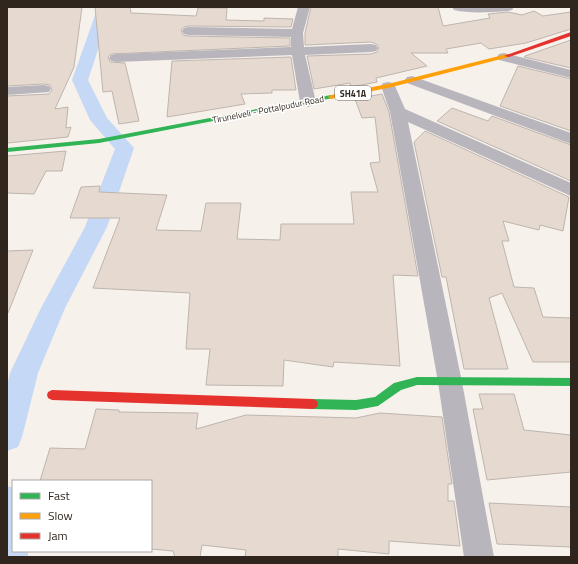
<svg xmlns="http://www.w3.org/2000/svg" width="578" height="564" viewBox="0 0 578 564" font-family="'Titillium Web',sans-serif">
	<rect width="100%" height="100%" fill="#f7f1eb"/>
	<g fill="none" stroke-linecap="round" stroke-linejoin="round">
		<path fill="#c5d8f6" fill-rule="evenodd" d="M 98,7 L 112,7 L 88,80 L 107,118 L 134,148 L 107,227 L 65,308 L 38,373 L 22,437 L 18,447 L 7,451 L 7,385 L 10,373 L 41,308 L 85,227 L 115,149 L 90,120 L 72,80 Z
			M 7,486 L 13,488 L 13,551 L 28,551 L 28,557 L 7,557 Z"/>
	</g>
	<path fill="#e6dad0" stroke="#bdb5ae" d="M 7,7 L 82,7 L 74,67 L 55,109 L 68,107 L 66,128 L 71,127 L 68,137 L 7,143 L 7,96 L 49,94 L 52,90 L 50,85 L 44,84 L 7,86 Z
		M 95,7 L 130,7 L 131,13 L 196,16 L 198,8 L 227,8 L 226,20 L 264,21 L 264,18 L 293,19 L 291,27 L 188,26 L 184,27 L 181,30 L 183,35 L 188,36 L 290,38 L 290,46 L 111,54 L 108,57 L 110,62 L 125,63 L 139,121 L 119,124 L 112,91 L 103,92 Z
		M 311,7 L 438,7 L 443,26 L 490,18 L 488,14 L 508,12 L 522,15 L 534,11 L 543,16 L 571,12 L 571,29 L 526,43 L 489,49 L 481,43 L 446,49 L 448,53 L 411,53 L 427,66 L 376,78 L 377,82 L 351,87 L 350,83 L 314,89 L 307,56 L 371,54 L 377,52 L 379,47 L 376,44 L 371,42 L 305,45 L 305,33 Z
		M 571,40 L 571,68 L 524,57 L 525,56 Z
		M 291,57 L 296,90 L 272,90 L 272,93 L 241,94 L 245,104 L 167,117 L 172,61 Z
		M 518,66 L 571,79 L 571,131 L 500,106 Z
		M 382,94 L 389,112 L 418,276 L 393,275 L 400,366 L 334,362 L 333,367 L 284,360 L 283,386 L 206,385 L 210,349 L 186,349 L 190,293 L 93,288 L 120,218 L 70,218 L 81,187 L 100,186 L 99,192 L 167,195 L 156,230 L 201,231 L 206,203 L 241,203 L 237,239 L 280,240 L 281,224 L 354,224 L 351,192 L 378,192 L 370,163 L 380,162 L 375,117 L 362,118 L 355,99 Z
		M 452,108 L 488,121 L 492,116 L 571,145 L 571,181 L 437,121 Z
		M 425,131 L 569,197 L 563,231 L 540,225 L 539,230 L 503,221 L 509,241 L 502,241 L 514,287 L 534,288 L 543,317 L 571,318 L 571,362 L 533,362 L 502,293 L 489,298 L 508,369 L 464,369 L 446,277 L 442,277 L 414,142 Z
		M 66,151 L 62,171 L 46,171 L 34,194 L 7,193 L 7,156 Z
		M 33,250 L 8,313 L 7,313 L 7,251 Z
		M 479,394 L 514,394 L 524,430 L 571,435 L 571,472 L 487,480 L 473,409 L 483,409 Z
		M 96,409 L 119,410 L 119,412 L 198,413 L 196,429 L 246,415 L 356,418 L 380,413 L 442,417 L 452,484 L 448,484 L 448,501 L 454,501 L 460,546 L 389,541 L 389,554 L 338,549 L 338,557 L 245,557 L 246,550 L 202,545 L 200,557 L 175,557 L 173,551 L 151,549 L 151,481 L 40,481 L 50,448 L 85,449 Z
		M 489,503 L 571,507 L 571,547 L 497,544 Z"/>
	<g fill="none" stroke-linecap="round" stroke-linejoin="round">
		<path fill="#b9b5bd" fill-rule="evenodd" d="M 298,7 L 310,7 L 303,33 L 304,47 L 371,44 L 376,45 L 378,48 L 376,51 L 371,52 L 305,55 L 316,102 L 313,105 L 308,107 L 303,105 L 300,102 L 292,55 L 116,62 L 111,61 L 109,58 L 111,55 L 116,54 L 291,47 L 291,37 L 188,35 L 184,34 L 182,31 L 184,28 L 188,27 L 292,29 Z
			M 452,7 L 514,7 L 512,10 L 508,11 C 490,12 472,14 454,10 Z
			M 504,53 L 571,70 L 571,78 L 499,60 L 497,57 L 499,54 Z
			M 412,76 L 571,133 L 571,144 L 407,83 L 405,80 L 407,77 Z
			M 388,82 L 393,83 L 395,86 L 405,109 L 571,183 L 571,196 L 408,122 L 462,382 L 494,557 L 464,557 L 438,382 L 390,112 L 381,86 L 383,83 Z
			M 44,85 L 49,86 L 51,89 L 49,92 L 7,95 L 7,87 Z"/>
		<path fill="#30b455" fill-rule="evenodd" d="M 331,95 L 333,96 L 333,98 L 99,143 L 7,152 L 7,148 L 99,139 Z
			M 417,377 L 571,378 L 571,386 L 417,385 L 401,390 L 378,406 L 356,410 L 313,409 L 309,407 L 308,404 L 309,401 L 313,399 L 356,400 L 375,397 L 394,383 Z"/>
		<path fill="#ff9f0a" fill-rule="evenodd" d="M 507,54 L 510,56 L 509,57 L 388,88 L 331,99 L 328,97 L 331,95 L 388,84 Z"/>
		<path fill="#e5322d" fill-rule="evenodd" d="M 571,32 L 571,36 L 509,57 L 504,56 Z
			M 52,390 L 313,399 L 317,401 L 318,404 L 317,407 L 313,409 L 52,400 L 48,398 L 47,395 L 48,392 Z"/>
	</g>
	<g text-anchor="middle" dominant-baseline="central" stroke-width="3" stroke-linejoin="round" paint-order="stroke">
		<rect fill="#fff" stroke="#6e6761" stroke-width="1" x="335" y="86" width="36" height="14" rx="3"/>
		<g font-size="9" font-weight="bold" fill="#30261d">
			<text x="353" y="93">SH41A</text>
		</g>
		<g font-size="9" fill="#30261d" stroke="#fff">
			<text transform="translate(268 109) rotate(-11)">Tirunelveli - Pottalpudur Road</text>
		</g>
	</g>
	<rect width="578" height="564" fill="none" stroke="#30261d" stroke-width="16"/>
	<rect x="12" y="480" width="140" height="72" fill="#ffffff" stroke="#aca8a5"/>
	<rect x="20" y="493" width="20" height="6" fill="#30b455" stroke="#aca8a5"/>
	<text x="48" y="500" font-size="12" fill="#30261d">Fast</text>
	<rect x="20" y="513" width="20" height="6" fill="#ff9f0a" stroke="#aca8a5"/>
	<text x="48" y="520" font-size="12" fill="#30261d">Slow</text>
	<rect x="20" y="533" width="20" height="6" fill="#e5322d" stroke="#aca8a5"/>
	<text x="48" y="540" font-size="12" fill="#30261d">Jam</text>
</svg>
